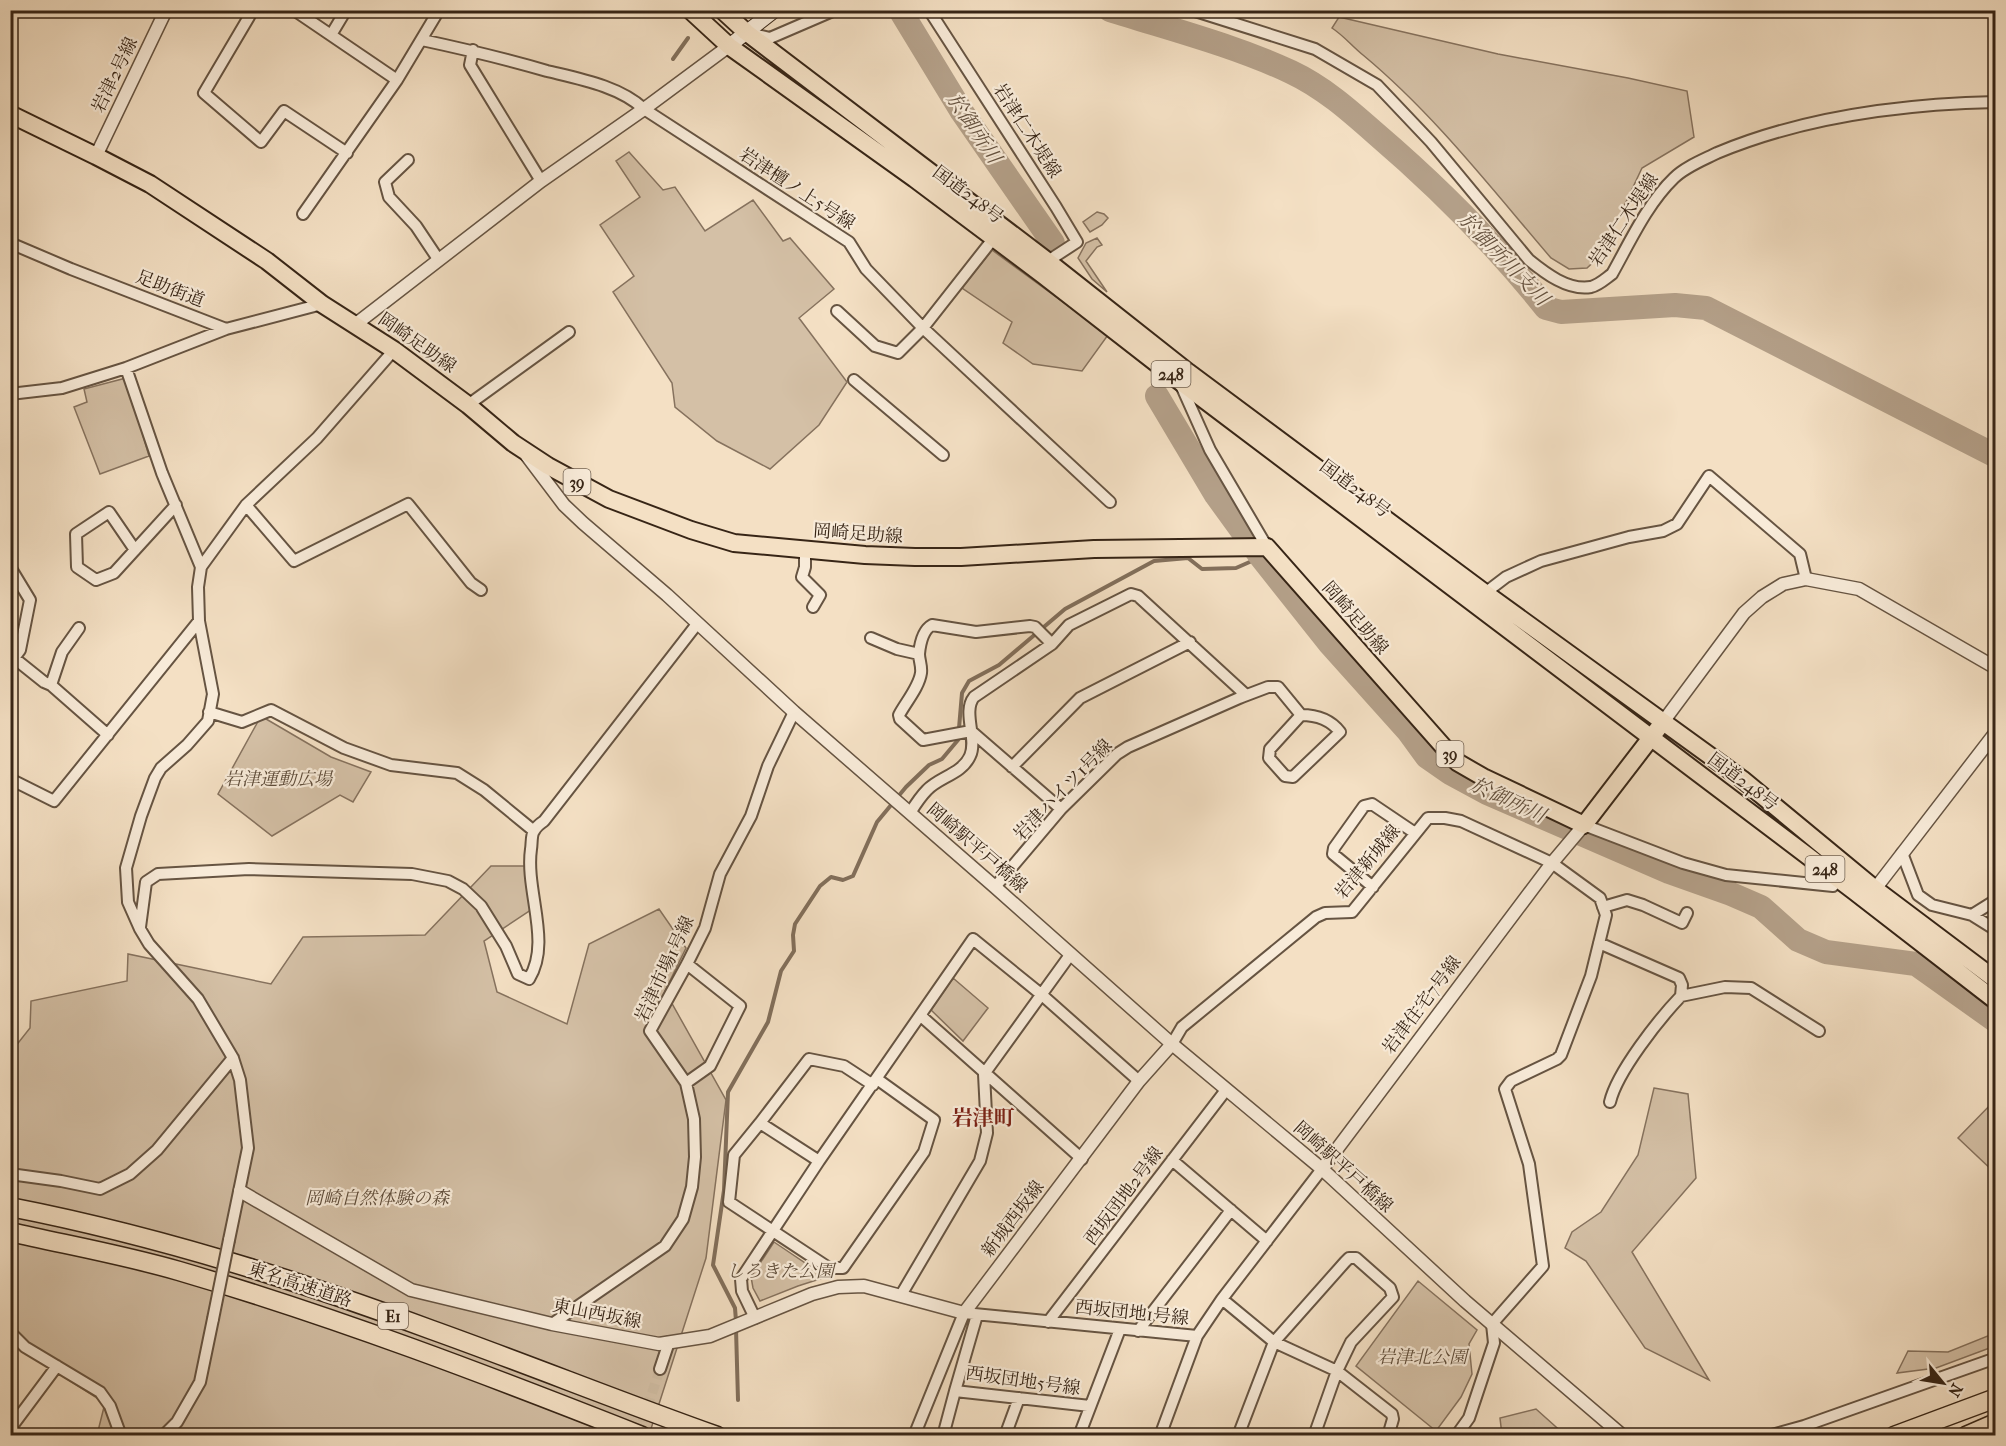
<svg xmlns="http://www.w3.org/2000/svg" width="2006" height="1446" viewBox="0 0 2006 1446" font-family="'IM FELL French Canon','Noto Serif JP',serif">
	<rect width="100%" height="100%" fill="#f4e0c4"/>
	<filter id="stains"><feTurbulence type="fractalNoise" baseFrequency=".00333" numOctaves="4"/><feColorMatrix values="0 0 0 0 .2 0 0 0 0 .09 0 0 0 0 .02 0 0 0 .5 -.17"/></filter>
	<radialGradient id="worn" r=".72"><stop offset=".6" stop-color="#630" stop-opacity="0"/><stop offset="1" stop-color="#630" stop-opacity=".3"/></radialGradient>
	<path fill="#d4c0a6" stroke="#86725e" stroke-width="1.5" d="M 1339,17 L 1498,54 L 1628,78 L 1687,91 L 1694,137 L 1642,168 L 1601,255 L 1587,268 L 1569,269 L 1551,258 C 1491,188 1434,114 1363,55 C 1352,46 1344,36 1332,28 Z
		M 629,152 L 663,190 L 675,187 L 705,231 L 753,200 L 783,241 L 790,238 L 834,289 L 799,318 L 847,382 L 819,425 L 770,469 L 717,441 L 675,407 L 672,383 L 613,292 L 634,276 L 600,225 L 640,197 L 616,161 Z
		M 1097,212 L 1104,214 L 1108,218 L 1102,225 L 1090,232 L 1083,222 Z
		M 1097,238 L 1102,245 L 1097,247 L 1086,261 L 1107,292 L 1092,279 L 1078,258 L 1086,243 Z
		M 992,250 L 1108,335 L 1082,371 L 1033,364 L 1003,343 L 1012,322 L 962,288 Z
		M 126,378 L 149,456 L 100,474 L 74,407 L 87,402 L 84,389 Z
		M 261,716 L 331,757 L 371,772 L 353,802 L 340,795 L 272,836 L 218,794 Z
		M 491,866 L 529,866 L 534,908 L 484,941 L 497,992 L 567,1024 L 589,944 L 659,909 L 686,948 L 665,991 L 726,1100 L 706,1258 L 649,1435 L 97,1435 L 105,1403 L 23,1351 L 11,1326 L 11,1052 L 30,1028 L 31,1001 L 127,981 L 128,954 L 271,984 L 303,937 L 425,935 Z
		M 953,978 L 988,1008 L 963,1041 L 931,1010 Z
		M 1654,1088 L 1688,1094 L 1696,1178 L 1632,1252 L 1709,1380 L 1645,1348 L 1586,1261 L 1565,1248 L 1572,1232 L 1601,1212 L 1638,1155 Z
		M 1995,1100 L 1995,1173 L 1958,1138 Z
		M 774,1242 L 826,1277 L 798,1286 L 760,1301 L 753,1288 L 751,1277 Z
		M 1418,1281 L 1477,1330 L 1469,1344 L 1472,1374 L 1461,1397 L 1436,1431 L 1356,1366 Z
		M 1995,1333 L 1995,1346 L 1936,1368 L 1897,1373 L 1908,1351 L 1948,1352 Z
		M 1536,1409 L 1565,1435 L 1502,1435 L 1500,1418 Z"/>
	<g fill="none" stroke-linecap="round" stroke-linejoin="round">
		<path stroke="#826f5b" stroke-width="4" d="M 673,59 L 688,38
			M 736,1321 L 735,1308 L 713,1265 L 724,1190 L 728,1092 L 768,1022 L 781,971 L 794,951 L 793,935 L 795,924 L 820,886 L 831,877 L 843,880 L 853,876 L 877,822 L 906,787 L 929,765 L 942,759 L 958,740 L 962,693 L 969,681 L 999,665 L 1065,609 L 1154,561 L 1188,558 L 1202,569 L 1236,568 L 1261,557
			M 736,1329 L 738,1400"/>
		<path stroke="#b4a089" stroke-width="24" d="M 900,10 L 962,112 L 1053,243
			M 1110,10 C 1170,29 1233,45 1291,72 C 1323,87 1349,110 1375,133 C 1437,186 1495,244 1546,308 L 1561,312 L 1675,305 L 1706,308 L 1996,456
			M 1157,396 L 1216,495 L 1261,557 L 1330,644 L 1408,731 L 1427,757 L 1450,773 L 1487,793 L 1669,872 L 1731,894 L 1761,907 L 1798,940 L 1826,952 L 1916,964 L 1996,1021"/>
		<path stroke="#cebba1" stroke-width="10" stroke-dasharray="10 5" stroke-linecap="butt" d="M 638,1436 L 660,1369"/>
		<g stroke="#665442" stroke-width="14">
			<path id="minor" d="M 253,10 L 204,93 L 261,142 L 284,111 L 347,153
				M 294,10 L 397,80
				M 929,10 L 1056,207 L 1077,242 L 1054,257 L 1048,267
				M 1192,10 L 1315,49 L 1377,85 L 1431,142 L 1529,260 C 1545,273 1568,291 1591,287 C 1599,285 1605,279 1612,274 C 1630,242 1647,204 1674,178 C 1685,167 1703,160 1717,153 C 1803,117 1902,104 1996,102
				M 753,34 L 770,38 L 835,10
				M 331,35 L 346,10
				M 422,40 C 464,49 506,59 547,71 C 580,79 619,86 644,109 L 849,242 L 866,269 L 923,328 L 1110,502
				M 473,50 L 470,65 L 541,181
				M 408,160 L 385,182 L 389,197 L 416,226 L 438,259
				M 303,214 L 397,80 L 439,10
				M 10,243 L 71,269 L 226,329
				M 837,311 L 875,346 L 898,353 L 923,328 L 993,239
				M 126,368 L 162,473 L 201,567
				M 854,380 L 943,455
				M 1180,383 L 1210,450 L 1267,547
				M 10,394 L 62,388 L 126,368 L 226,329 L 322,304
				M 468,405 L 569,332
				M 246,505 L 294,561 L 408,504 L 471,583 L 481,590
				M 135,550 L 109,512 L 76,534 L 77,567 L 96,580 L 114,573 L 176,505
				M 805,550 L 805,567 L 802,577 L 820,595 L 813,607
				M 10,567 L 30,600 L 20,650 L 14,658 L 44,682 L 51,685 L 108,735
				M 1485,593 L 1506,577 L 1541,561 L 1629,537 L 1663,531 L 1677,524 L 1709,476 L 1800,554 L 1806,579
				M 871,638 L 897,649 L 919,654
				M 51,685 L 62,652 L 79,628
				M 1239,698 L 1268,687 L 1278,687 L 1301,715 C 1317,715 1330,719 1340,732 L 1293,777 L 1285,776 L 1269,758 L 1270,749 L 1301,715
				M 209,712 L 242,722 L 271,710 L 344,748 L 391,765 L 457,773 L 484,790 L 534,831
				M 971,731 L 923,740 L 900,719 L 899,715 C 906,702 919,687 921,673 C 922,666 919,660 919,654 C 920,644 923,630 932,625 L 976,632 L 1030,626 L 1035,627 L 1052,644
				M 971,731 L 1061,809
				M 1012,767 L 1080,698 L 1190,642
				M 10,779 L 54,801 L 199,621
				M 910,813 C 915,805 920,797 927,790 C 939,777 962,774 970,756 C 978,739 962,712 974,697 L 1052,644 L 1069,625 L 1131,594 L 1138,596 L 1246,695 L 1128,747 L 1117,754 L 1061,809 L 995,887
				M 1584,825 L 1683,863 L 1726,875 L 1833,886
				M 1902,853 L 1918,895 L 1932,905 L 1972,915 L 1996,930
				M 1373,887 L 1333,854 L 1334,848 L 1364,806 L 1372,804 L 1415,833
				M 1603,907 L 1627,900 L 1643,905 L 1682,923 L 1687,913
				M 1972,915 L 1996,900
				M 140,927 L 146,882 L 158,874 L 249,869 L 412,874 L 448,881 L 463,889 L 481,906 L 506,946 L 518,974 L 529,979 C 552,942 525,891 531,849 C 532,844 531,835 534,831 C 536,827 541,823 544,821 L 697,624
				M 1599,943 L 1679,978 L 1682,985 L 1681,996 L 1725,987 L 1751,988 L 1819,1031
				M 921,1016 L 1082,1159
				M 1172,1044 L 1182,1027 L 1316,917 L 1325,913 L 1352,912 L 1428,818 L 1445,818 L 1461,821 L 1552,863 L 1600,898 L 1606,915 L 1591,976 L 1561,1055 L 1557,1059 L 1511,1081 L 1505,1089 L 1529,1164 L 1543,1266 L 1492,1324 L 1494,1343 L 1469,1418 L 1456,1436
				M 686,1083 L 710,1066 L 740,1006 L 687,964
				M 1610,1102 C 1617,1072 1659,1019 1681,996
				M 760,1123 L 809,1059 L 844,1066 L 873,1085
				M 1172,1160 L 1267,1241
				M 819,1161 L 760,1123 L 734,1155 L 729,1202 L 829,1268 L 843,1268 L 924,1152 L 934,1120 L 877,1079
				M 10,1174 L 61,1181 L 100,1189 L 130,1174 L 157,1150 L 233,1058
				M 229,1240 L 248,1148 L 240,1080 L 233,1058 L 198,999 L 149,944 L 140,929 L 128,902 L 126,868 L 141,816 L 155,778 L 161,768 L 187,745 L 208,721 L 213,694 L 199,621 L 198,587 L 201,567 L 246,505 L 317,438 L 394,350
				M 901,1295 L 980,1161 L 987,1133 L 984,1074 L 1070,955
				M 1222,1299 L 1274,1342 L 1337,1371 L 1392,1414 L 1393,1419 L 1388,1436
				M 977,1315 L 955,1391 L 1090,1406
				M 755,1318 L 742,1291 L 741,1279 L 819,1161 L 973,939 L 1042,995 L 1139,1081
				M 1048,1322 L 1226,1090
				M 552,1324 L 665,1246 L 683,1219 L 692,1187 L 695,1157 L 694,1119 L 686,1083 L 650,1031 L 687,964 L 705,928 L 720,874 L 751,816 L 768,766 L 794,712
				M 1138,1331 L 1231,1210
				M 10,1332 L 25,1347 L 100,1392 L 110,1406 L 121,1436
				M 660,1369 L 669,1342
				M 10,1429 L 57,1366
				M 163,1436 L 177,1422 L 200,1382 L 213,1319
				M 914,1436 L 964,1313 L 1197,1336
				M 943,1436 L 955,1391
				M 1005,1436 L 1019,1398
				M 1079,1436 L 1120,1329
				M 1160,1436 L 1197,1336 L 1222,1299 L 1322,1169
				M 1238,1436 L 1274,1342 L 1345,1262 L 1349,1258 L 1356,1258 L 1390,1288 L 1393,1297 L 1351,1342 L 1337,1371 L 1314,1436
				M 1768,1436 L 1804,1426 L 1996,1358"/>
		</g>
		<g stroke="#665442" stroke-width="15">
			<path id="tertiary" d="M 96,156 L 166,10
				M 356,324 L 541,181 L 644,109 L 729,46
				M 527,456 L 564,505 L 583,523 L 667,595 L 794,712 L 995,887 L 1172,1044 L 1322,1169 L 1465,1301 L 1623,1436
				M 1663,722 L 1744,613 L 1762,597 L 1783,584 L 1806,579 L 1859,589 L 1996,668
				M 1875,889 L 1996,732
				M 1322,1169 L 1552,863 L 1584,825
				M 240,1191 L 411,1290 L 552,1324 L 659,1344 L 710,1336 L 812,1294 L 838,1287 L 864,1286 L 964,1313 L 1139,1081 L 1172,1044"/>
		</g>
		<g stroke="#372516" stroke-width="16">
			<path id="secondary" d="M 729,46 L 775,10"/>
		</g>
		<g stroke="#372516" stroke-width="20">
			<path id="primary" d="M 10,114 L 96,156 L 150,184 L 267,261 L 322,304 L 394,350 L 468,405 L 513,443 L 548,466 L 609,499 L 691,530 L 734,543 L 865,555 L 915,557 L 961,557 L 1094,549 L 1267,547 L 1457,762 L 1483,777 L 1584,825 L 1663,722"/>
		</g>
		<g stroke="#372516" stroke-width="20">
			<path id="trunk" d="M 690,10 L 729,46 L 915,179 L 1043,275 L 1178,380 L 1854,891 L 1996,1001
				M 722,10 L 746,32 L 1050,263 L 1188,372 L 1485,593 L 1742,779 L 1875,889 L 1996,980"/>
		</g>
		<g stroke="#372516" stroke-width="21">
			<path id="motorway" d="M 10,1207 C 154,1235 295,1279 432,1330 C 527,1364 621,1402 717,1436
				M 10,1232 C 67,1245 124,1255 179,1271 C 336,1317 490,1376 642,1436
				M 1894,1436 L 1996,1398
				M 1966,1436 L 1996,1423"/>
		</g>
		<use href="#minor" stroke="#f8ebd9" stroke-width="10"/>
		<use href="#tertiary" stroke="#f8ebd9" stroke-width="12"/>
		<use href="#secondary" stroke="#f8ebd9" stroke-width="14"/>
		<use href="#primary" stroke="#f4e0c4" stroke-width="16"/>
		<use href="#trunk" stroke="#f4e0c4" stroke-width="16"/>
		<use href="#motorway" stroke="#f4e0c4" stroke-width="18"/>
		<g stroke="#665442" stroke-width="14" stroke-linecap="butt">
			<path id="minor-bridge" d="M 213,1319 L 229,1240"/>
		</g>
		<use href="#minor-bridge" stroke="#f8ebd9" stroke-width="10"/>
	</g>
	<g text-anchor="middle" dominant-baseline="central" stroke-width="4.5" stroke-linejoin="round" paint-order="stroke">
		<g fill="#f8ebd9" stroke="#716050" stroke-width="1.5">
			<rect x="1151.5" y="361" width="39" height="26" rx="4.5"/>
			<rect x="563.5" y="469" width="27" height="26" rx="4.5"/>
			<rect x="1436.5" y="741" width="27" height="26" rx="4.5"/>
			<rect x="1805.5" y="856" width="39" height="26" rx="4.5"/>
			<rect x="378" y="1303" width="30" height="26" rx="4.5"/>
		</g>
		<g font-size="16" font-weight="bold" fill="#372516">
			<text x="1171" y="374">248</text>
			<text x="577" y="482">39</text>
			<text x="1450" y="754">39</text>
			<text x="1825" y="869">248</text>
			<text x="393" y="1316">E1</text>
		</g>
		<g font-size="18" fill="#372516" stroke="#f8ebd9">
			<text transform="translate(115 75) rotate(-64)">岩津2号線</text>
			<text transform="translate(1027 131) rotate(57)">岩津仁木堤線</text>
			<text transform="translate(797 189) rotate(33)">岩津檀ノ上5号線</text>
			<text transform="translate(968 195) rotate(37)">国道248号</text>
			<text transform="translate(1624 220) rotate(-56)">岩津仁木堤線</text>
			<text transform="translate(170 289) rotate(21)">足助街道</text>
			<text transform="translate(417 343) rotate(35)">岡崎足助線</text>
			<text transform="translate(1355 489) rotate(37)">国道248号</text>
			<text transform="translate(858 534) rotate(4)">岡崎足助線</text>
			<text transform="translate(1355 618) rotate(49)">岡崎足助線</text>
			<text transform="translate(1743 782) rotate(37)">国道248号</text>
			<text transform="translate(1063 790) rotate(-46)">岩津ハイツ1号線</text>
			<text transform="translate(977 848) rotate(41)">岡崎駅平戸橋線</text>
			<text transform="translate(1368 862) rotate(-50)">岩津新城線</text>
			<text transform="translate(665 969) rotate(-65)">岩津市場1号線</text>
			<text transform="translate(1422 1005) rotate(-53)">岩津住宅7号線</text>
			<text transform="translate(1343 1167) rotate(42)">岡崎駅平戸橋線</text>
			<text transform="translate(1124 1196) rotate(-53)">西坂団地2号線</text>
			<text transform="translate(1013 1219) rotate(-53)">新城西坂線</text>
			<text transform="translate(300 1285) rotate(18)">東名高速道路</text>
			<text transform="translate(1132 1313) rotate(6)">西坂団地1号線</text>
			<text transform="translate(597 1314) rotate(11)">東山西坂線</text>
			<text transform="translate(1023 1381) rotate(8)">西坂団地5号線</text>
		</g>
		<g font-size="18" font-style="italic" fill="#5e4c3a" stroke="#f8ebd9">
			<text x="278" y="779">岩津運動広場</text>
			<text x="377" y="1198">岡崎自然体験の森</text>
			<text x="780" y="1271">しろきた公園</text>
			<text x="1422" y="1357">岩津北公園</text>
		</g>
		<g font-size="20" font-style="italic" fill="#63503e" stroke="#f8ebd9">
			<text transform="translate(974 128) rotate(56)">於御所川</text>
			<text transform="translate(1504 259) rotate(46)">於御所川支川</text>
			<text transform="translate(1508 800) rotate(25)">於御所川</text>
		</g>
		<g font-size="21" font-weight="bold" fill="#7a1f14" stroke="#f8ebd9">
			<text x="983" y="1118">岩津町</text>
		</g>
	</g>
	<rect width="2006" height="1446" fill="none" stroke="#f4e0c4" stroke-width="36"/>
	<rect x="12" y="12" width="1982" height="1422" fill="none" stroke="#372516" stroke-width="3"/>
	<rect x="18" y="18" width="1970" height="1410" fill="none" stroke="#372516" stroke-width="1.5"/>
	<g transform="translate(1943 1383) rotate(120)" stroke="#f8ebd9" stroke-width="4.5" paint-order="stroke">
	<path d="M0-4.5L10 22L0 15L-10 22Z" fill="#372516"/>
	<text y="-9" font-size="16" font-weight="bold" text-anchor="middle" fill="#372516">N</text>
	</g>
	<rect width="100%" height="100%" filter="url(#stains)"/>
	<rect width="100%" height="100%" fill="url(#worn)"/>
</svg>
